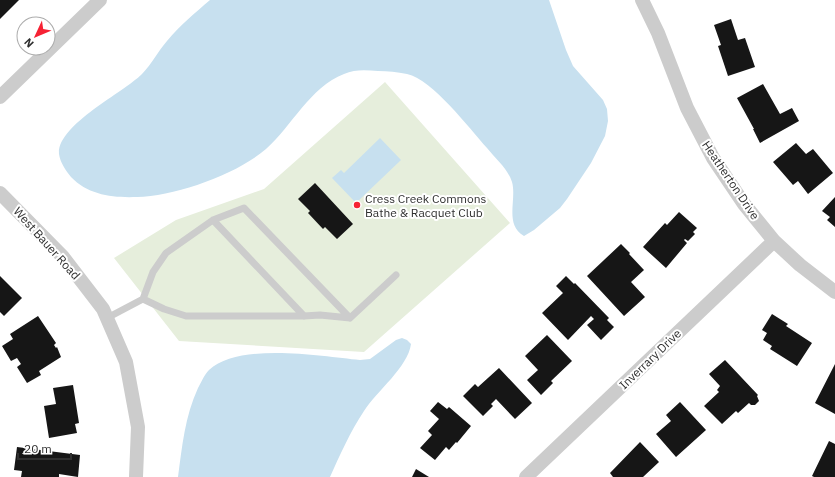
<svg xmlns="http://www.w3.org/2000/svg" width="835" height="477" viewBox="0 0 835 477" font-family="'IBM Plex Sans',sans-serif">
	<rect width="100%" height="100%" fill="#fff"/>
	<path fill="#e6eedc" d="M 385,82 L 510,223 L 364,352 L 179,341 L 114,258 L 176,220 L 264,189 Z"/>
	<path fill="#c7e0ef" d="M 210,0 L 549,0 L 566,50 L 573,66 L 603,100 L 607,109 L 608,121 L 605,136 L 591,163 L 567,199 L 560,208 L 534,230 L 524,236 C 504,224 517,200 512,182 C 508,169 495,158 487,148 C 469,128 433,80 407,74 C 397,72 388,71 378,71 C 366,70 355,69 344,74 C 310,87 292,126 266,149 C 236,175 175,196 137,197 C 113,198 88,195 71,177 C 66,171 60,162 59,154 C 57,125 123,93 142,74 C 152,64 158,51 167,41 C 180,25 195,13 210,0 Z
		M 380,138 L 401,160 L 356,203 L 332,178 L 341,170 L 344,173 Z
		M 402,338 L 407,340 L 411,344 C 408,367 377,391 364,411 C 350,432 340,455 330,477 L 178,477 C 182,447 185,416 198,388 C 201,383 204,375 209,370 C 239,342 321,356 360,360 L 370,359 L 396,340 Z"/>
	<path fill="#161616" d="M 0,0 L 19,0 L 0,19 Z
		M 731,19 L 738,40 L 745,38 L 755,67 L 728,76 L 718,46 L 721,45 L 714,25 Z
		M 763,84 L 780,114 L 792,108 L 799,121 L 760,143 L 753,129 L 754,129 L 737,98 Z
		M 796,143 L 806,154 L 813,149 L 833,173 L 808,194 L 798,181 L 793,185 L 773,162 Z
		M 315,183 L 353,224 L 337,239 L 325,227 L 323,229 L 308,213 L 310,211 L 298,199 Z
		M 835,197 L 835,227 L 827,220 L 830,217 L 822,211 Z
		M 679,212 L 697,228 L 693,232 L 695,234 L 688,241 L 685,239 L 684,240 L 687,243 L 666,268 L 643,247 L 665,223 L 667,225 Z
		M 621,244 L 630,253 L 629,254 L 644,270 L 631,282 L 645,297 L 624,316 L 587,276 Z
		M 0,276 L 22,298 L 4,316 L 0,312 Z
		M 566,276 L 574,284 L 575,283 L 609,318 L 607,320 L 614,327 L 601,340 L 587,325 L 594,319 L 591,316 L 568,340 L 542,313 L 563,293 L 556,286 Z
		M 772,314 L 788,324 L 786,326 L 812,343 L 797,366 L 770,349 L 772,346 L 763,340 L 767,333 L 762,330 Z
		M 38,316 L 56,343 L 54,345 L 56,348 L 57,347 L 61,357 L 39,371 L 41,375 L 27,383 L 17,367 L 21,364 L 17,358 L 11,361 L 2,346 L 13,339 L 10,334 Z
		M 547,335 L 572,361 L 551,381 L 553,383 L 541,395 L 527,380 L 538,370 L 525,356 Z
		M 725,360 L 758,395 L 757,396 L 759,401 L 755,405 L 751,405 L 749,403 L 738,413 L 736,411 L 722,424 L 704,406 L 719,392 L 717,390 L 720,386 L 709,374 Z
		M 835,364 L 835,414 L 815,403 Z
		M 499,368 L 532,403 L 515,419 L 496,399 L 491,404 L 493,406 L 483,416 L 463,396 L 475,384 L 478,387 Z
		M 73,385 L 79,423 L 75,424 L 77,433 L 49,438 L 44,406 L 56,404 L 53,388 Z
		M 438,402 L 447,409 L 449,407 L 471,426 L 457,443 L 456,442 L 449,450 L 446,447 L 435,460 L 420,448 L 432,435 L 428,431 L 439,419 L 430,411 Z
		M 680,402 L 706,430 L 676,457 L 656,434 L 671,421 L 666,415 Z
		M 829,441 L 835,444 L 835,477 L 814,477 L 812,476 Z
		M 640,442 L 659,462 L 643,477 L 613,477 L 610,473 Z
		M 17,447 L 80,455 L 78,477 L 59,474 L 59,477 L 21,477 L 22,471 L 14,470 Z
		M 416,469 L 429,477 L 412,477 Z"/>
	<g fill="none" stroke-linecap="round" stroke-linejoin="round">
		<path stroke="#ccc" stroke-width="7" d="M 213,220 L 304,316
			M 143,299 L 153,272 L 166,253 L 213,220 L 244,208 L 350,318
			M 107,318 L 143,299 L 164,309 L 186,316 L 304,316 L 320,315 L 350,318 L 396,275"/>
		<path stroke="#ccc" stroke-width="14" d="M 642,0 L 658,33 L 687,108 L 713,158 L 744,204 L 774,241 L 800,265 L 835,292
			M 0,97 L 100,0
			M 0,193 L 63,257 L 103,309 L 126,362 L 138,427 L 136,477
			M 526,477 L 774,241"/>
	</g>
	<circle fill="#f62234" stroke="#fff" stroke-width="1.5" cx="357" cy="205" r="4"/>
	<g text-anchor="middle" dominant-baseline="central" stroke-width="4" stroke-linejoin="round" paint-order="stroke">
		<g font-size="12" fill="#2f2f2f" stroke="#fff">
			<text transform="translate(731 180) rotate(56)">Heatherton Drive</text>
			<text transform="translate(47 243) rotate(48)">West Bauer Road</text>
			<text transform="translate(650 359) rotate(-44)">Inverrary Drive</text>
		</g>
		<g font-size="12" fill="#2f2f2f" stroke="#fff" text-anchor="start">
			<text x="365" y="198">Cress Creek Commons<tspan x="365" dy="14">Bathe &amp; Racquet Club</tspan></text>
		</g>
	</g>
	<g transform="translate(36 36) rotate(226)"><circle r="19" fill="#ffffff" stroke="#acacac"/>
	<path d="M0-3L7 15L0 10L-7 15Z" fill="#f62234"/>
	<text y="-6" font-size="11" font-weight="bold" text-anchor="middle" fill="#2f2f2f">N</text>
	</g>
	<path d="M18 453v6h53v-6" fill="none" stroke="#2f2f2f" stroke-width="2"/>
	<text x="24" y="453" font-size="12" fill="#2f2f2f" stroke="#ffffff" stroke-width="3" paint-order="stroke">20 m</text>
</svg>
